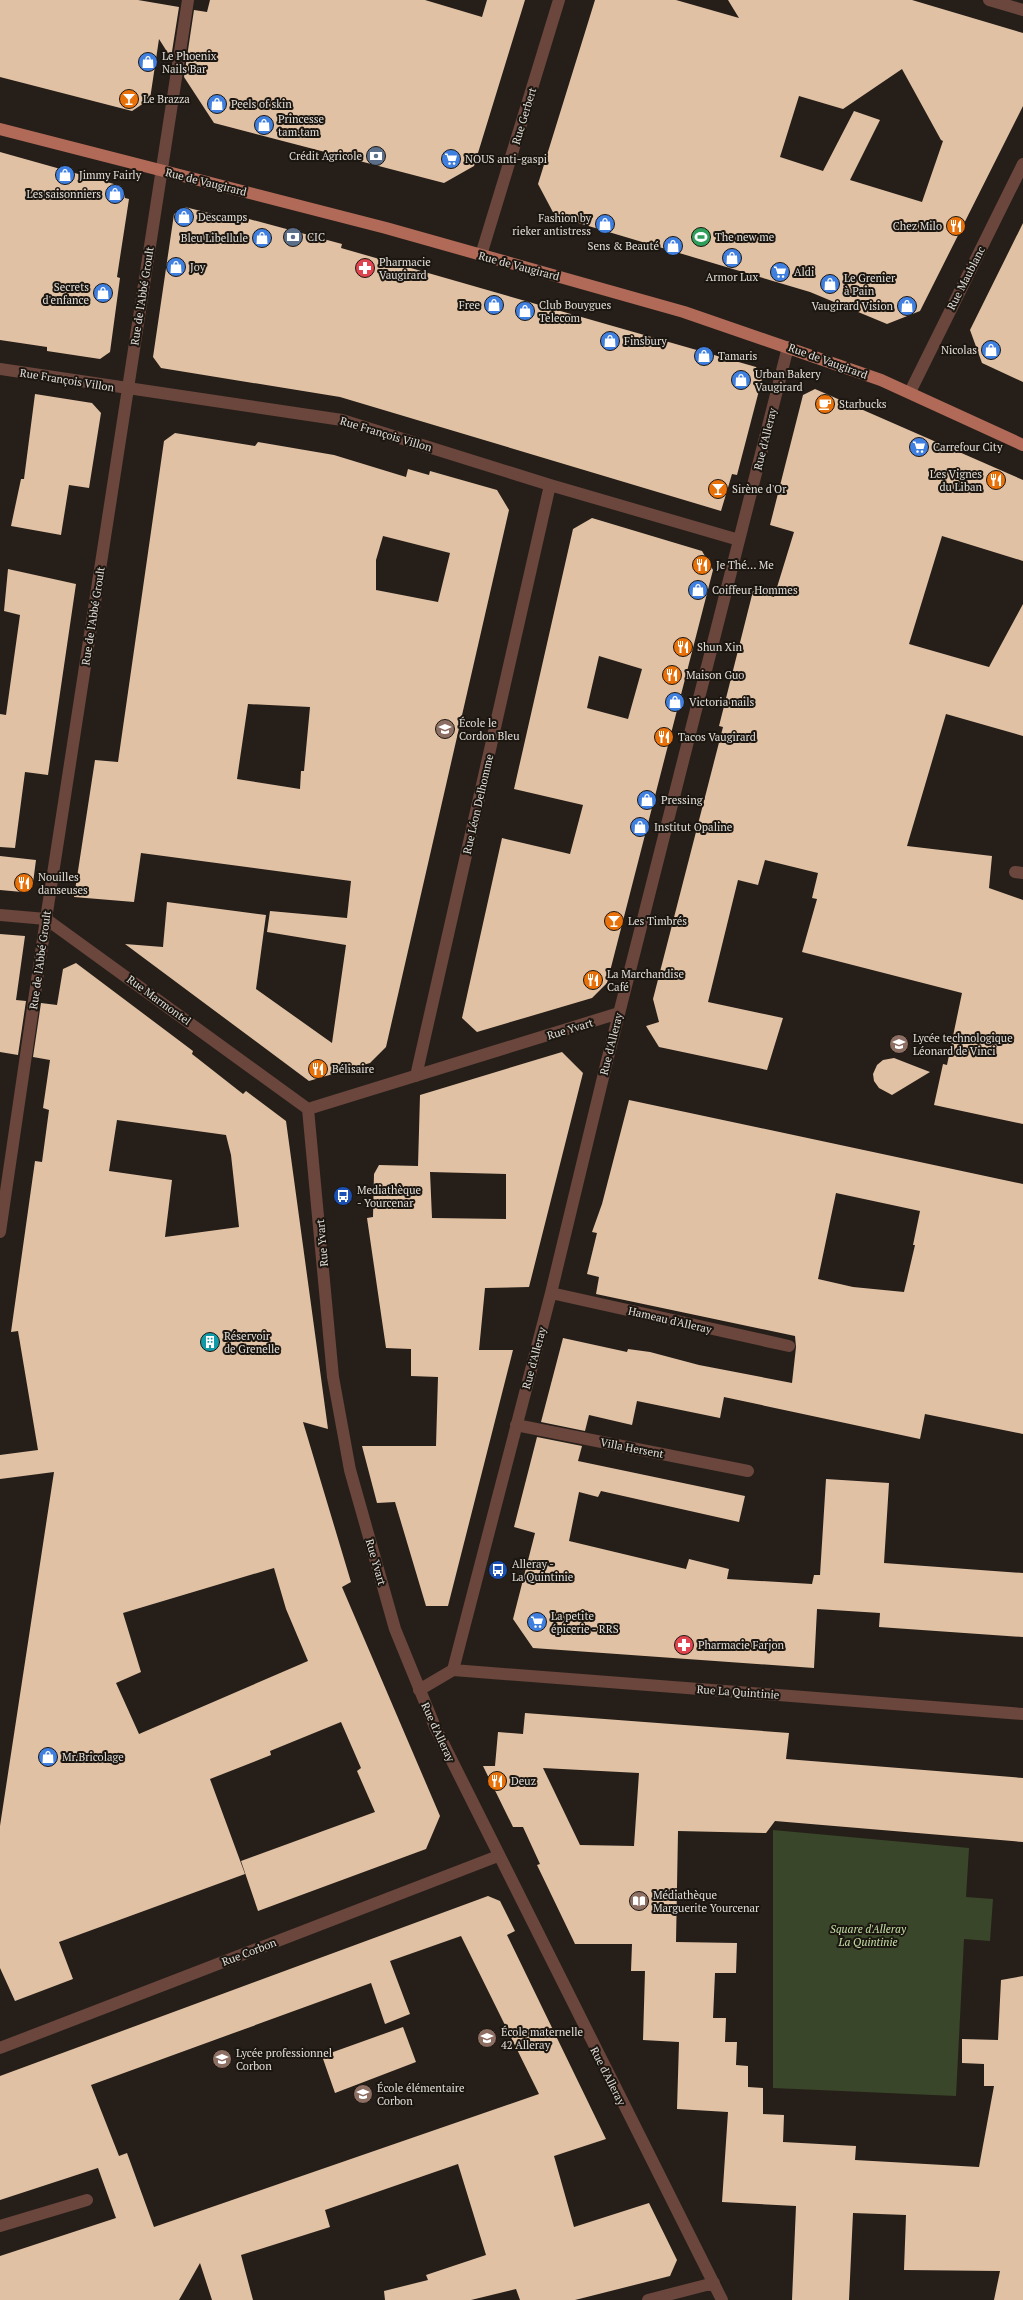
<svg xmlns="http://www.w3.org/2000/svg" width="1023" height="2300" viewBox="0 0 1023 2300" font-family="'PT Serif',serif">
	<rect width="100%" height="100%" fill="#261f19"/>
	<path fill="#394629" d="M 773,1830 L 969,1848 L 966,1897 L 993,1899 L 990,1941 L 964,1939 L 956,2096 L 773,2088 Z"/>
	<path fill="#e1c1a4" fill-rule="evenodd" d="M 0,0 L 138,0 L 179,7 L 171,58 L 159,39 L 150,99 L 132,111 L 0,77 Z
		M 210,0 L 425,0 L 482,17 L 487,0 L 525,0 L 474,166 L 444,183 L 214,123 L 184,77 L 194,10 L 207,12 Z
		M 595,0 L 676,0 L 739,18 L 728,0 L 912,0 L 1023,33 L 1023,106 L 920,311 L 887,324 L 810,292 L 555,216 L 538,184 ZM 902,69 L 941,140 L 943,141 L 922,202 L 850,180 L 880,120 L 854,111 L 823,171 L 780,157 L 799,96 L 843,109 Z
		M 0,152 L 121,186 L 118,194 L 125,194 L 125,198 L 129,199 L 117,277 L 120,278 L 110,352 L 100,359 L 47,351 L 47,347 L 0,340 Z
		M 185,207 L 248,223 L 249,219 L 342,244 L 341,248 L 756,367 L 762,379 L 737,475 L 732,474 L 721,511 L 340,397 L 161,368 L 153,357 L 174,214 Z
		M 1023,223 L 1023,382 L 982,363 L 970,330 Z
		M 815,389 L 1023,480 L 1023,561 L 942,536 L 909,644 L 989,667 L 1023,604 L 1023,736 L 946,714 L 907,846 L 992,856 L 989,888 L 1023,900 L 1023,1124 L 934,1105 L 943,1064 L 947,1065 L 962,993 L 802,952 L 817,899 L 812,898 L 818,873 L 765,860 L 758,885 L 738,880 L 708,1002 L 783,1018 L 767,1070 L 659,1047 L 646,1026 L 659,1022 L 653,999 L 723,727 L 719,726 L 753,591 L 774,597 L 794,532 L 770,525 L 803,395 Z
		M 35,394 L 92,403 L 101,413 L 89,488 L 69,485 L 61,535 L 11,526 L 21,479 L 24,479 Z
		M 175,433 L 255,446 L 258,442 L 334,455 L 406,477 L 408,469 L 429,475 L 430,471 L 497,490 L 509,510 L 386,1047 L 370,1063 L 309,1081 L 125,944 L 163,947 L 167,902 L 266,915 L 256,989 L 332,1043 L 346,945 L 267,932 L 270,911 L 347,918 L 351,881 L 141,853 L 134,902 L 74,897 L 95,760 L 118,762 L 164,441 ZM 383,536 L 450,553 L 438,602 L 376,590 L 376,560 ZM 248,704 L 310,707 L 304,771 L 301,771 L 300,789 L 237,779 Z
		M 592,518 L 702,551 L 713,570 L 607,983 L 592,998 L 477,1032 L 462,1018 L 502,838 L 570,854 L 583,805 L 514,789 L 573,529 ZM 599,656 L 642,669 L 628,719 L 587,708 Z
		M 8,569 L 76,584 L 48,775 L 25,772 L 15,848 L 0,847 L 0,714 L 6,715 L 20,615 L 4,611 Z
		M 0,856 L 36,860 L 33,883 L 22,892 L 0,890 Z
		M 0,934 L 25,936 L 16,1000 L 26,1001 L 18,1055 L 0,1052 Z
		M 76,963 L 193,1051 L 192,1054 L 243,1094 L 246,1091 L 286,1121 L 328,1429 L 303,1422 L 351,1582 L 342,1587 L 440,1816 L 426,1849 L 258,1911 L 241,1861 L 375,1812 L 357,1771 L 361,1768 L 341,1722 L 270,1751 L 271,1755 L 210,1779 L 245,1874 L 59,1942 L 73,1979 L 15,2001 L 0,1968 L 0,1826 L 54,1472 L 0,1479 L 0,1455 L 38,1450 L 18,1331 L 11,1332 L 35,1161 L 42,1162 L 49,1110 L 43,1108 L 50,1060 L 33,1057 L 41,1003 L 57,1005 L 63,969 ZM 117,1120 L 226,1135 L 231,1155 L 239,1227 L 165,1237 L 172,1180 L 109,1171 ZM 274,1568 L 286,1609 L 308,1661 L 139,1734 L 116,1683 L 141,1672 L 123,1613 Z
		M 562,1052 L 583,1073 L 529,1287 L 485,1288 L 479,1350 L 513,1350 L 448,1606 L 426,1606 L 395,1502 L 377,1503 L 362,1446 L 436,1446 L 438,1377 L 411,1376 L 411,1349 L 386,1348 L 367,1218 L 373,1217 L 374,1174 L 379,1165 L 418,1166 L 420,1095 ZM 430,1172 L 506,1174 L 506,1219 L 432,1218 Z
		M 894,1058 L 930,1072 L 892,1095 L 879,1088 L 874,1081 L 873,1074 L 877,1065 L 883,1060 Z
		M 629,1100 L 1023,1184 L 1023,1434 L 925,1414 L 920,1439 L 724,1397 L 720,1418 L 637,1401 L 632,1425 L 589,1415 L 585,1431 L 541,1422 L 563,1338 L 627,1352 L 628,1349 L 650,1352 L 699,1365 L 792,1383 L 796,1347 L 795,1336 L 596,1294 L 599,1277 L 587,1274 L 597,1233 L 592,1232 L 602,1204 ZM 836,1193 L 920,1211 L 913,1245 L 915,1245 L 904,1292 L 853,1287 L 818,1279 Z
		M 537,1437 L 582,1446 L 578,1461 L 745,1496 L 739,1522 L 601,1491 L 598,1497 L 579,1492 L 569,1541 L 686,1569 L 689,1559 L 729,1569 L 727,1579 L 812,1584 L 814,1575 L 820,1575 L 826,1479 L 889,1483 L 884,1563 L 1023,1573 L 1023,1637 L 879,1627 L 880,1613 L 817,1609 L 814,1668 L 533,1648 L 513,1619 L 535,1533 L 514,1527 Z
		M 525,1713 L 789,1733 L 786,1759 L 1023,1778 L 1023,1842 L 775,1821 L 766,1833 L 678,1831 L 676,1942 L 737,1943 L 736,1973 L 715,1973 L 713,2018 L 726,2018 L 725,2042 L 737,2042 L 736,2065 L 748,2066 L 748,2087 L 763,2088 L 763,2114 L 784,2115 L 783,2142 L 856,2146 L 855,2160 L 979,2167 L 994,2086 L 984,2086 L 984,2064 L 962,2063 L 962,2039 L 998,2040 L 1001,1980 L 1023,1976 L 1023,2300 L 994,2300 L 1000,2271 L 904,2270 L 906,2215 L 853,2213 L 849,2300 L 792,2300 L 796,2206 L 722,2202 L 728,2112 L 677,2109 L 679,2042 L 643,2040 L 645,1971 L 631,1971 L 632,1944 L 575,1944 L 537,1865 L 540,1864 L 523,1827 L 513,1827 L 483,1766 L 495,1766 L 498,1732 L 523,1734 ZM 543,1768 L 639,1773 L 634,1846 L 580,1845 Z
		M 488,1896 L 500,1901 L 515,1931 L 507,1935 L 606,2139 L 554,2156 L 574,2227 L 649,2203 L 677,2260 L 670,2276 L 575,2300 L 520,2300 L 516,2289 L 471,2300 L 385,2300 L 384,2291 L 428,2280 L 426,2275 L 486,2255 L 458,2164 L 325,2210 L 330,2227 L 241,2255 L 253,2300 L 212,2300 L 200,2263 L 179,2300 L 0,2300 L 0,2256 L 116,2218 L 98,2168 L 0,2200 L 0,2076 ZM 461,1936 L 539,2094 L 154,2227 L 127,2153 L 119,2156 L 91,2085 L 371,1983 L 385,2024 L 410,2014 L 390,1961 Z
		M 403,2027 L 416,2062 L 335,2093 L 322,2056 Z"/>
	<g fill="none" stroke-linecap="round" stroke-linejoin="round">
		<path stroke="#6a463d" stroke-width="12" d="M 989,0 L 1023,10
			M 481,255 L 559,0
			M 0,369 L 342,420 L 550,485 L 739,540
			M 910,392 L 1023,164
			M 1015,872 L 1023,873
			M 0,915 L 46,919 L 308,1109
			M 416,1076 L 550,485
			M 308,1109 L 333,1377 L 350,1470 L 395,1629 L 435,1727 L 722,2300
			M 308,1109 L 619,1013
			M 0,1232 L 46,919 L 188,0
			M 551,1293 L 789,1346
			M 516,1425 L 748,1471
			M 453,1670 L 1023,1714
			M 419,1690 L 453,1670 L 551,1293 L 606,1065 L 788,347
			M 0,2048 L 498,1856
			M 0,2226 L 87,2200
			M 648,2300 L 714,2283"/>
		<path stroke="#b26a58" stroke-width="12" d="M 0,129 L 386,228 L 684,312 L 881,380 L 1023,445"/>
	</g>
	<defs>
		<g id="shop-disc" transform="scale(1)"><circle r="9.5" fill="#3f7fe0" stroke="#1c1610"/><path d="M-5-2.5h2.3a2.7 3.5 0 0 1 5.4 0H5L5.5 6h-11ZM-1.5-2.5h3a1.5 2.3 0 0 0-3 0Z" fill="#fff"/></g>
		<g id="bar-disc" transform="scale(1)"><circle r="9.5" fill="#e8710a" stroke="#1c1610"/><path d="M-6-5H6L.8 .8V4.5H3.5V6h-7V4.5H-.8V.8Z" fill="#fff"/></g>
		<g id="bank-disc" transform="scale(1)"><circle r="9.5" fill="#5c6f8a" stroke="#1c1610"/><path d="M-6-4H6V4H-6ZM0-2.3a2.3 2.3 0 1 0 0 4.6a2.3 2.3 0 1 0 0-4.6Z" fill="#fff"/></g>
		<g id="supermarket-disc" transform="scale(1)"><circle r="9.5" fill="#3f7fe0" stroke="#1c1610"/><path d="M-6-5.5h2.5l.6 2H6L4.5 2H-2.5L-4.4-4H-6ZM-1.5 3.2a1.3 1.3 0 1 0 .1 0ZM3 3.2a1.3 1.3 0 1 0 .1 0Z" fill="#fff"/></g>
		<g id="restaurant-disc" transform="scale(1)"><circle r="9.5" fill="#e8710a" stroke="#1c1610"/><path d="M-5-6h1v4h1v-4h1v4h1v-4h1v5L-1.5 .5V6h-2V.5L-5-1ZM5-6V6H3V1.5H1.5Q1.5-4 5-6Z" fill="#fff"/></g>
		<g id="stadium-disc" transform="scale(1)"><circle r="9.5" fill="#2e9e5b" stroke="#1c1610"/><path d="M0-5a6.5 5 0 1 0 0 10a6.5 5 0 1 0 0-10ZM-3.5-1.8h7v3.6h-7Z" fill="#fff"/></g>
		<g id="pharmacy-disc" transform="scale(1)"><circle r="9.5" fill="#e0444e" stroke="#1c1610"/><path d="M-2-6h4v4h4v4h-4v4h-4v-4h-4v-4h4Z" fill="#fff"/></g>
		<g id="cafe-disc" transform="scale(1)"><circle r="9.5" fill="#e8710a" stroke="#1c1610"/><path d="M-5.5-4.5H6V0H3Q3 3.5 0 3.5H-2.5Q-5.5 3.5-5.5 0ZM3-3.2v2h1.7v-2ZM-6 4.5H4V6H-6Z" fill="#fff"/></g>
		<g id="school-disc" transform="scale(1)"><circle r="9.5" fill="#8d6e63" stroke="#1c1610"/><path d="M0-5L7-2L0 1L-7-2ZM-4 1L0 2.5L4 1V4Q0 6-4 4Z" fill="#fff"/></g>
		<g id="bus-disc" transform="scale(1)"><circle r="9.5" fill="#1a4fb4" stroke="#1c1610"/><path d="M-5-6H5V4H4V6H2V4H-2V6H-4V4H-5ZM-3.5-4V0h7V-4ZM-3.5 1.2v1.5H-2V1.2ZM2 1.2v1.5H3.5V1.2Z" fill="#fff"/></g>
		<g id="building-disc" transform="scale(1)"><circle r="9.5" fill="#0f9aa8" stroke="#1c1610"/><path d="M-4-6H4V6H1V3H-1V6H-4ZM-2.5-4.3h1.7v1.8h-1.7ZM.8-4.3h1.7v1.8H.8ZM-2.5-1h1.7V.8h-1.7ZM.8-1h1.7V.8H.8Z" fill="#fff"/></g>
		<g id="library-disc" transform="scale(1)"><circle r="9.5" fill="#8d6e63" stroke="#1c1610"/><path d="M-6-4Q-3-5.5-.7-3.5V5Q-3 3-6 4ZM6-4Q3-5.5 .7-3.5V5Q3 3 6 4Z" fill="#fff"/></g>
	</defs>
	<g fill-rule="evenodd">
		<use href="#shop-disc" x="148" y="62"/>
		<use href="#bar-disc" x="129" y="99"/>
		<use href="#shop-disc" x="217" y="104"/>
		<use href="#shop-disc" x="264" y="125"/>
		<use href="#bank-disc" x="376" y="156"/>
		<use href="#supermarket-disc" x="451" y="159"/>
		<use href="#shop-disc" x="65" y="175"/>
		<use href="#shop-disc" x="115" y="194"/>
		<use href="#shop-disc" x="184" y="217"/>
		<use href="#shop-disc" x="605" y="224"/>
		<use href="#restaurant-disc" x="956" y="226"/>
		<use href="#bank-disc" x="293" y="237"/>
		<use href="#stadium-disc" x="701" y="237"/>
		<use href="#shop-disc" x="262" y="238"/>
		<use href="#shop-disc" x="673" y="246"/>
		<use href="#shop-disc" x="732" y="258"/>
		<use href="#shop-disc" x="176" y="267"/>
		<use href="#pharmacy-disc" x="365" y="268"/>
		<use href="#supermarket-disc" x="780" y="272"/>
		<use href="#shop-disc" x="830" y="284"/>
		<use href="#shop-disc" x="103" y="293"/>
		<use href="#shop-disc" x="494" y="305"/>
		<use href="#shop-disc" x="907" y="306"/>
		<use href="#shop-disc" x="525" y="311"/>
		<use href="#shop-disc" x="610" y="341"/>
		<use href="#shop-disc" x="991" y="350"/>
		<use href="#shop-disc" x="704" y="356"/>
		<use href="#shop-disc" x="741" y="380"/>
		<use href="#cafe-disc" x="825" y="404"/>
		<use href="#supermarket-disc" x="919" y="447"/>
		<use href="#restaurant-disc" x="996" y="480"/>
		<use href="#bar-disc" x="718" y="489"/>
		<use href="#restaurant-disc" x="702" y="565"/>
		<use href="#shop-disc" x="698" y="590"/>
		<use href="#restaurant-disc" x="683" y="647"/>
		<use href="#restaurant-disc" x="672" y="675"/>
		<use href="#shop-disc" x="675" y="702"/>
		<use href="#school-disc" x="445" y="729"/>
		<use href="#restaurant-disc" x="664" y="737"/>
		<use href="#shop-disc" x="647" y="800"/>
		<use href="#shop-disc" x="640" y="827"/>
		<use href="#restaurant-disc" x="24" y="883"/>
		<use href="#bar-disc" x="614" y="921"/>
		<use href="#restaurant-disc" x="593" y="980"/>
		<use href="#school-disc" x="899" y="1044"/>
		<use href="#restaurant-disc" x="318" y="1069"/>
		<use href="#bus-disc" x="343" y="1196"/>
		<use href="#building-disc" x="210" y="1342"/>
		<use href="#bus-disc" x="498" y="1570"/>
		<use href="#supermarket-disc" x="537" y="1622"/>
		<use href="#pharmacy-disc" x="684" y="1645"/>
		<use href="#shop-disc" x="48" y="1757"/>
		<use href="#restaurant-disc" x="497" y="1781"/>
		<use href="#library-disc" x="639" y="1901"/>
		<use href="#school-disc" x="487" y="2038"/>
		<use href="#school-disc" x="222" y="2059"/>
		<use href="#school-disc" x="363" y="2094"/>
	</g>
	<g text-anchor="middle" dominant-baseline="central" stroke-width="4" stroke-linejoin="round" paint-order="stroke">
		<g font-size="11" fill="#e1ddd8" stroke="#1c1610" text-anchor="start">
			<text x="162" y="56">Le Phoenix<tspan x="162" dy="13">Nails Bar</tspan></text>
			<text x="143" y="99">Le Brazza</text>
			<text x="231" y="104">Peels of skin</text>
			<text x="278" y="119">Princesse<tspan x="278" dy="13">tam.tam</tspan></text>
			<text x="362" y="156" text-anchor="end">Crédit Agricole</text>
			<text x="465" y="159">NOUS anti-gaspi</text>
			<text x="79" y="175">Jimmy Fairly</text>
			<text x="101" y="194" text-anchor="end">Les saisonniers</text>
			<text x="198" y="217">Descamps</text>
			<text x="591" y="218" text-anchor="end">Fashion by<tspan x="591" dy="13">rieker antistress</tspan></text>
			<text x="942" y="226" text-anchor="end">Chez Milo</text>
			<text x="307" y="237">CIC</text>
			<text x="715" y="237">The new me</text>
			<text x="248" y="238" text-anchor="end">Bleu Libellule</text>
			<text x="659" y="246" text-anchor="end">Sens &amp; Beauté</text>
			<text x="379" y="262">Pharmacie<tspan x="379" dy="13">Vaugirard</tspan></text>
			<text x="190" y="267">Joy</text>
			<text x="794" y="272">Aldi</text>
			<text x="732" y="277" text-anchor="middle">Armor Lux</text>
			<text x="844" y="278">Le Grenier<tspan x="844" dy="13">à Pain</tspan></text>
			<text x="89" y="287" text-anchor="end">Secrets<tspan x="89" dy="13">d'enfance</tspan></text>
			<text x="480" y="305" text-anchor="end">Free</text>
			<text x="539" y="305">Club Bouygues<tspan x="539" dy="13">Telecom</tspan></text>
			<text x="893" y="306" text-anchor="end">Vaugirard Vision</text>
			<text x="624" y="341">Finsbury</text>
			<text x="977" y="350" text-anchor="end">Nicolas</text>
			<text x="718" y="356">Tamaris</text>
			<text x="755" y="374">Urban Bakery<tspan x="755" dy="13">Vaugirard</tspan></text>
			<text x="839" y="404">Starbucks</text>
			<text x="933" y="447">Carrefour City</text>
			<text x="982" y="474" text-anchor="end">Les Vignes<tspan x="982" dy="13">du Liban</tspan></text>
			<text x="732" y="489">Sirène d'Or</text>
			<text x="716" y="565">Je Thé… Me</text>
			<text x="712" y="590">Coiffeur Hommes</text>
			<text x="697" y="647">Shun Xin</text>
			<text x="686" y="675">Maison Guo</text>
			<text x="689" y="702">Victoria nails</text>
			<text x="459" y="723">École le<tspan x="459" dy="13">Cordon Bleu</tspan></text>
			<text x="678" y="737">Tacos Vaugirard</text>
			<text x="661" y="800">Pressing</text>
			<text x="654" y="827">Institut Opaline</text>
			<text x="38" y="877">Nouilles<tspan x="38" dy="13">danseuses</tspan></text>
			<text x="628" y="921">Les Timbrés</text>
			<text x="607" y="974">La Marchandise<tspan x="607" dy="13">Café</tspan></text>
			<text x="913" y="1038">Lycée technologique<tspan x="913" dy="13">Léonard de Vinci</tspan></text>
			<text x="332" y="1069">Bélisaire</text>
			<text x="357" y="1190">Mediathèque<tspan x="357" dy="13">- Yourcenar</tspan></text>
			<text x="224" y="1336">Réservoir<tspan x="224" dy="13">de Grenelle</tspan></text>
			<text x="512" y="1564">Alleray -<tspan x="512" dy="13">La Quintinie</tspan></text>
			<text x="551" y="1616">La petite<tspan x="551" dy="13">épicerie - RRS</tspan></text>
			<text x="698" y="1645">Pharmacie Farjon</text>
			<text x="62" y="1757">Mr.Bricolage</text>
			<text x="511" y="1781">Deuz</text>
			<text x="653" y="1895">Médiathèque<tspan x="653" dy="13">Marguerite Yourcenar</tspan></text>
			<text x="501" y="2032">École maternelle<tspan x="501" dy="13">42 Alleray</tspan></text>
			<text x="236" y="2053">Lycée professionnel<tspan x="236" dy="13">Corbon</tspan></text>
			<text x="377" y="2088">École élémentaire<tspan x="377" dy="13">Corbon</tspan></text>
		</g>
		<g font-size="11" fill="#e1ddd8" stroke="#1c1610">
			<text transform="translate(524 116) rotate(-73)">Rue Gerbert</text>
			<text transform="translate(206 182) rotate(14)">Rue de Vaugirard</text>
			<text transform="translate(519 266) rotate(15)">Rue de Vaugirard</text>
			<text transform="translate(966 278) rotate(-63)">Rue Maublanc</text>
			<text transform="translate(142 296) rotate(-81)">Rue de l'Abbé Groult</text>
			<text transform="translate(828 361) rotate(20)">Rue de Vaugirard</text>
			<text transform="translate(67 380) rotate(9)">Rue François Villon</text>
			<text transform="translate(386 434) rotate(17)">Rue François Villon</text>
			<text transform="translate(765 439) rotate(-76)">Rue d'Alleray</text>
			<text transform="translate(93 616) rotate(-81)">Rue de l'Abbé Groult</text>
			<text transform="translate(478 804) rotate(-77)">Rue Léon Delhomme</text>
			<text transform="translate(40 960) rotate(-82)">Rue de l'Abbé Groult</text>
			<text transform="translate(159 1000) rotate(36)">Rue Marmontel</text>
			<text transform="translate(570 1029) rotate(-17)">Rue Yvart</text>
			<text transform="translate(611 1044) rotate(-76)">Rue d'Alleray</text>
			<text transform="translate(322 1243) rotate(-95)">Rue Yvart</text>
			<text transform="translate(670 1320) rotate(13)">Hameau d'Alleray</text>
			<text transform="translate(534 1358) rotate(-75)">Rue d'Alleray</text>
			<text transform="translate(632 1448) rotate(11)">Villa Hersent</text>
			<text transform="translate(376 1562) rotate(74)">Rue Yvart</text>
			<text transform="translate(738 1692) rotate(4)">Rue La Quintinie</text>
			<text transform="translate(438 1732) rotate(65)">Rue d'Alleray</text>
			<text transform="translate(249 1952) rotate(-21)">Rue Corbon</text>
			<text transform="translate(608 2076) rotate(63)">Rue d'Alleray</text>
		</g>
		<g font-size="11" font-style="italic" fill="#c4e1a6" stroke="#1c1610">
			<text x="868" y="1929">Square d'Alleray<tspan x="868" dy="13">La Quintinie</tspan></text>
		</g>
	</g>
</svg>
